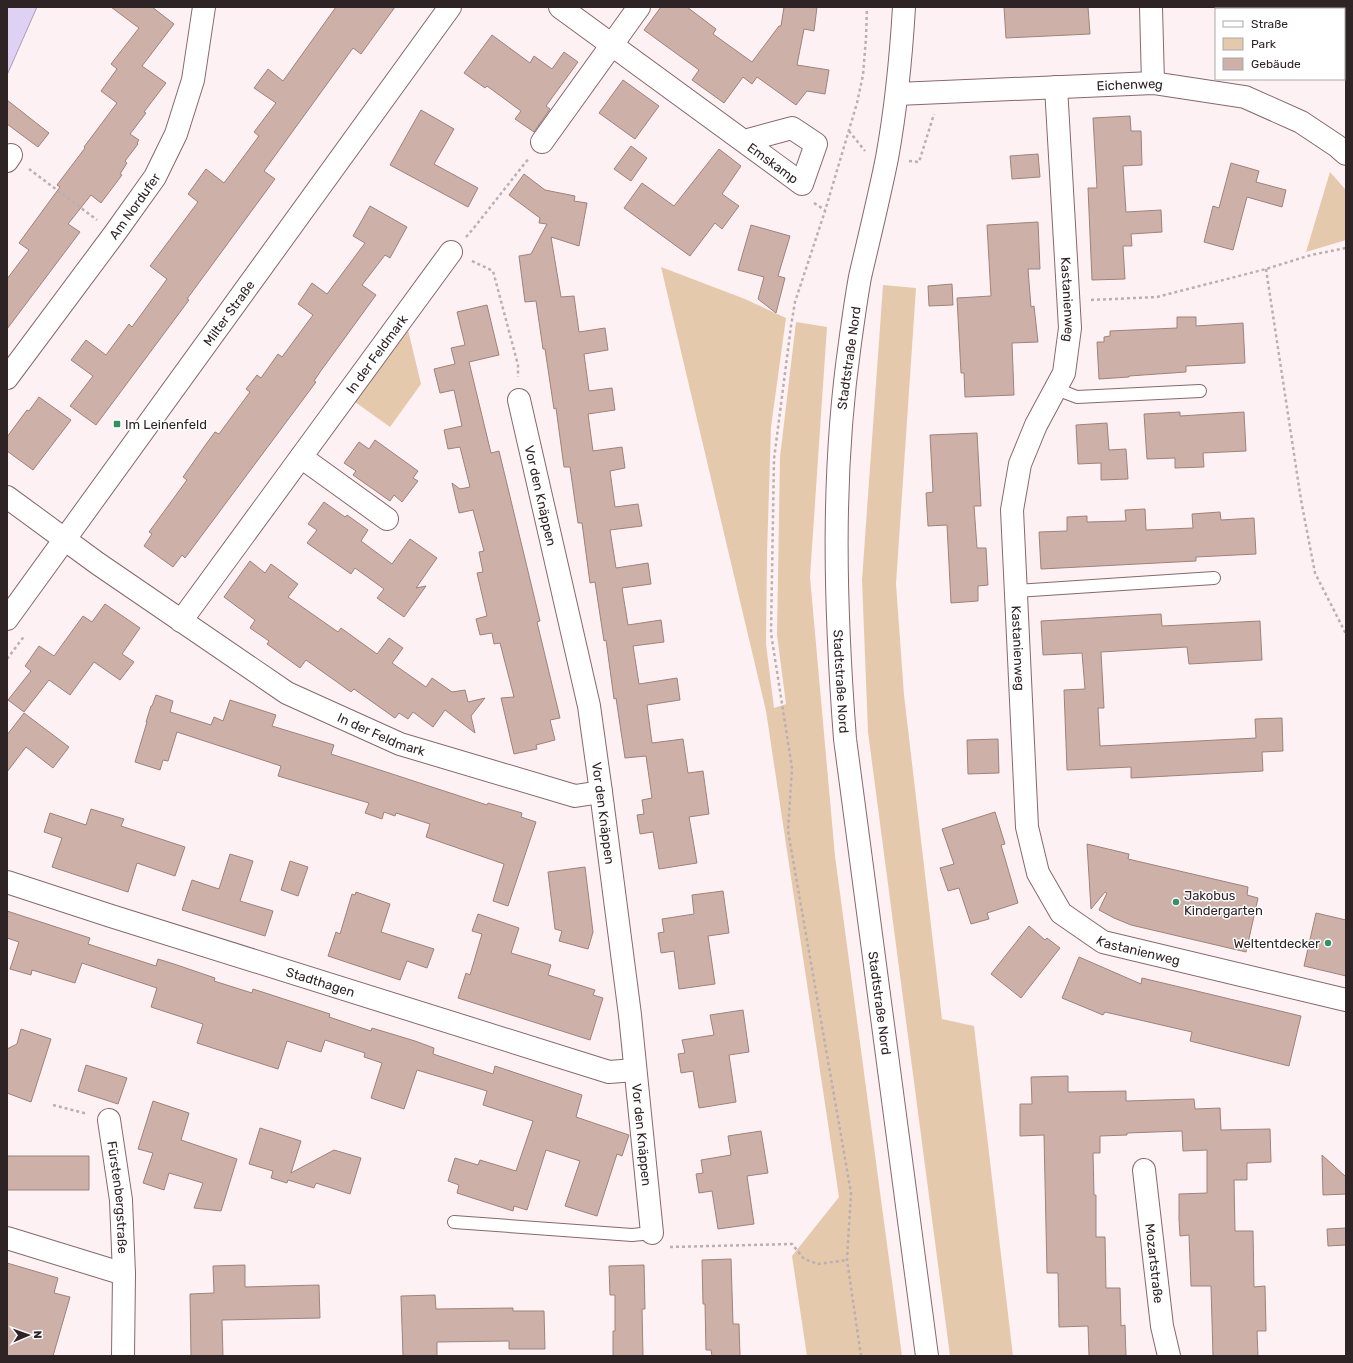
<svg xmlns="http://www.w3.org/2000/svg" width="1353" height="1363" viewBox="0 0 1353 1363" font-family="Rubik,sans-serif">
	<rect width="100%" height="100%" fill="#fef1f3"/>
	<path fill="#e5c9ad" d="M 1330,172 L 1346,190 L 1346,240 L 1306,252 Z
		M 661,267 L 745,299 L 786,318 L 771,427 L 767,554 L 766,644 L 774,708 L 786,704 L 777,635 L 780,457 L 796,322 L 827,327 L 810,577 L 835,856 L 902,1356 L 807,1356 L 792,1256 L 839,1197 L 766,711 Z
		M 883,285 L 916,288 L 896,584 L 904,695 L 942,1019 L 974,1026 L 1013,1356 L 950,1356 L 868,732 L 862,580 Z
		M 408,330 L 421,384 L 390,427 L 355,402 Z"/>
	<path fill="#dfd1f4" stroke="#aa9db6" d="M 7,7 L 37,7 L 7,75 Z"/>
	<path fill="#cdb0a8" stroke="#9e837b" d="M 111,7 L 152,7 L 174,24 L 142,66 L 166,83 L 144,112 L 146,113 L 130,134 L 139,140 L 137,143 L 138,144 L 125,161 L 127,163 L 120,174 L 122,175 L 101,203 L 91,195 L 68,224 L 80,232 L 7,329 L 7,279 L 29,250 L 19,243 L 60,187 L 57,185 L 85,148 L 84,147 L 117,103 L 101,91 L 117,69 L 111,64 L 139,28 Z
		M 336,7 L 395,7 L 361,54 L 353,48 L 264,171 L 275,179 L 187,299 L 189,300 L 96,425 L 70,406 L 93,376 L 71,360 L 86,340 L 106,355 L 129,324 L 132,327 L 167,279 L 150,266 L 198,202 L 188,194 L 206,169 L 224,183 L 259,136 L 254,132 L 276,103 L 254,88 L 268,69 L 283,81 Z
		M 661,7 L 687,7 L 716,29 L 713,34 L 752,62 L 779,26 L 781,26 L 784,7 L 817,7 L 814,31 L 804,29 L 797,65 L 829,70 L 825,94 L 807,91 L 796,105 L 757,77 L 752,84 L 743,77 L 724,103 L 692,80 L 699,70 L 644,30 Z
		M 1004,7 L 1088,7 L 1090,34 L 1006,38 Z
		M 492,35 L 530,63 L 534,56 L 552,69 L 564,52 L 578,62 L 546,106 L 550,109 L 534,132 L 515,119 L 521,111 L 487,86 L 485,88 L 464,73 Z
		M 623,80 L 659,106 L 635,139 L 599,113 Z
		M 7,100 L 49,133 L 38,147 L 7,124 Z
		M 421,110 L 454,129 L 434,164 L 478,188 L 468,207 L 390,165 Z
		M 1130,116 L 1131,131 L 1141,131 L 1142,165 L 1123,166 L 1126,212 L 1161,210 L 1162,232 L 1131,234 L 1132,246 L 1123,246 L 1125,279 L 1092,280 L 1088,188 L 1097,188 L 1093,118 Z
		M 631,146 L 647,158 L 631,181 L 614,169 Z
		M 719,149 L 741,166 L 722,194 L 739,206 L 722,229 L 715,223 L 690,256 L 624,208 L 642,183 L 674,206 Z
		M 1038,154 L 1040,177 L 1012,179 L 1010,156 Z
		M 1231,163 L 1259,171 L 1256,182 L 1286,190 L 1282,207 L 1247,197 L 1233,250 L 1204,242 L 1213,206 L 1219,208 Z
		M 524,174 L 545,190 L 575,196 L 574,201 L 587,203 L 579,246 L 551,237 L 561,297 L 574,296 L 579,332 L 605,328 L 608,350 L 584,354 L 589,391 L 612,388 L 615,410 L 588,414 L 593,451 L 622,447 L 625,468 L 610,471 L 615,507 L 638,504 L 642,526 L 610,530 L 616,568 L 648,563 L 651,584 L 622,588 L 628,625 L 661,620 L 664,642 L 633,646 L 639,684 L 677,678 L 680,700 L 647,705 L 652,743 L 683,739 L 688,773 L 703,771 L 709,814 L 689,817 L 697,863 L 659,869 L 653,832 L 640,834 L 637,815 L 644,814 L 642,800 L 652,798 L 646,756 L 625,758 L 616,698 L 614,699 L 606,640 L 604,641 L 595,582 L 590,583 L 582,523 L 578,523 L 570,467 L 564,467 L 556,408 L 554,409 L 545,349 L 543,349 L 536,301 L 525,302 L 519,256 L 531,254 L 547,224 L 539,223 L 540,218 L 509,195 Z
		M 370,206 L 407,227 L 390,258 L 385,255 L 362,285 L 376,295 L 320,372 L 314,381 L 316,382 L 185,558 L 182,555 L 173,567 L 144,546 L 152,534 L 149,532 L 187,480 L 183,477 L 204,447 L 215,432 L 219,434 L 250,392 L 246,389 L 257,375 L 261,378 L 278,354 L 282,357 L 313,315 L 298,304 L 312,283 L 327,294 L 365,243 L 353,236 Z
		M 1038,222 L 1040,269 L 1028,269 L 1031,307 L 1034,306 L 1038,342 L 1012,343 L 1014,395 L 965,397 L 964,373 L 961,373 L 957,298 L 991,296 L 987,225 Z
		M 751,225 L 790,236 L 778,276 L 785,278 L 776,313 L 758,299 L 764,277 L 738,270 Z
		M 952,284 L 953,305 L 929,306 L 928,286 Z
		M 487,305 L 499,355 L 469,362 L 491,453 L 499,451 L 540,621 L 537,622 L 560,718 L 550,720 L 555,740 L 536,745 L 537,749 L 514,754 L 501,698 L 514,697 L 500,643 L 494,644 L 492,633 L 480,635 L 476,619 L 487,616 L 477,573 L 483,572 L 479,552 L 484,551 L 473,510 L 459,513 L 452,483 L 460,489 L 470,487 L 460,447 L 448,449 L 444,430 L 462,426 L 454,390 L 440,393 L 434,369 L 455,364 L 451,348 L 465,345 L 457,312 Z
		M 1177,317 L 1196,317 L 1196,326 L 1243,323 L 1245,363 L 1186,366 L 1186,372 L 1129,376 L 1129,377 L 1099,379 L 1097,342 L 1104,342 L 1104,337 L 1110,336 L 1110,331 L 1177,328 Z
		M 39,397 L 71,420 L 33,470 L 7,451 L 7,437 L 27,410 L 29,411 Z
		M 1180,412 L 1180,416 L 1244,412 L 1246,451 L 1203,453 L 1204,467 L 1175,468 L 1175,458 L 1147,459 L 1144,414 Z
		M 1107,423 L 1109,450 L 1126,449 L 1128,479 L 1101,480 L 1101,463 L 1078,464 L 1076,425 Z
		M 977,433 L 981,506 L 974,506 L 977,548 L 986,548 L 988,585 L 978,586 L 978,601 L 951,603 L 947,525 L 928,526 L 926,493 L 933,492 L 930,435 Z
		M 375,440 L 418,471 L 413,478 L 418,481 L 402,502 L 394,495 L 390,501 L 353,475 L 356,471 L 344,463 L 359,442 L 369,449 Z
		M 324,502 L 345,517 L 347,515 L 368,530 L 361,541 L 392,564 L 410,539 L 437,558 L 416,588 L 426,586 L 404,617 L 377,598 L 384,589 L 355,568 L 351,574 L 307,543 L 317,530 L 308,524 Z
		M 1145,509 L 1146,530 L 1193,528 L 1192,514 L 1220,512 L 1221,520 L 1254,518 L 1256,554 L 1196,557 L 1196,561 L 1041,569 L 1039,532 L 1067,531 L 1067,517 L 1087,516 L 1087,522 L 1126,521 L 1125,510 Z
		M 250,561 L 265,573 L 271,564 L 298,584 L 288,597 L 338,632 L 341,628 L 377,654 L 389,638 L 403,648 L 392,663 L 426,687 L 432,678 L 452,692 L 465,690 L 468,702 L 485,698 L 471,716 L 475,733 L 445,710 L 433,727 L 413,712 L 408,719 L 399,713 L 395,718 L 354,689 L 351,692 L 306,660 L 300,668 L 267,644 L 269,641 L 250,628 L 255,620 L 224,597 Z
		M 105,604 L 140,628 L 122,654 L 134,662 L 120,680 L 94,662 L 70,695 L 49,680 L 24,712 L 8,700 L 31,671 L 25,666 L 39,646 L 54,656 L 83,616 L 92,622 Z
		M 1161,614 L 1162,626 L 1260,621 L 1262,660 L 1189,664 L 1187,647 L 1101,652 L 1104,708 L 1098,708 L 1100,746 L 1256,738 L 1255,719 L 1282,718 L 1283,751 L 1262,752 L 1263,771 L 1131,778 L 1131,767 L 1067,770 L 1064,690 L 1085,689 L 1082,653 L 1043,655 L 1041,621 Z
		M 156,695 L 173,701 L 170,712 L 211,725 L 214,717 L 223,721 L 230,700 L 276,715 L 272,726 L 334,745 L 331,754 L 487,805 L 488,803 L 522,813 L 521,817 L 536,822 L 508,906 L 493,901 L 504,864 L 426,837 L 430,824 L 396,813 L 395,816 L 384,812 L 382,819 L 365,813 L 369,803 L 278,776 L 281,766 L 177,732 L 168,761 L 163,760 L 160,770 L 135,762 L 147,722 L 146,722 L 151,706 L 152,706 Z
		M 24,713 L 69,747 L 53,768 L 26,747 L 7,772 L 7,735 Z
		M 998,739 L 999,773 L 968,774 L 967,740 Z
		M 91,809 L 124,819 L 121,826 L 185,847 L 175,876 L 137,863 L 128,892 L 52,867 L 62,838 L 44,832 L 50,813 L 86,825 Z
		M 995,812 L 1005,844 L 1001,845 L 1018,903 L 987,913 L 989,919 L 971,924 L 959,888 L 948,891 L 940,868 L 954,864 L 942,829 Z
		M 1087,844 L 1129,854 L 1128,859 L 1248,887 L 1247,895 L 1258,898 L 1246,952 L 1131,925 L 1114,918 L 1099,910 L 1107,893 L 1105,892 L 1091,909 Z
		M 230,854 L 253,861 L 240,901 L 273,911 L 265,936 L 182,910 L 192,880 L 219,889 Z
		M 290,861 L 308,867 L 298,896 L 281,890 Z
		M 585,867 L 593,932 L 588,949 L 559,941 L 562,931 L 555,929 L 548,872 Z
		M 723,891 L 729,933 L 708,936 L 715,984 L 679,989 L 674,951 L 661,953 L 658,933 L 664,932 L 662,919 L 694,914 L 692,895 Z
		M 356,892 L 390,904 L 381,932 L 434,949 L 427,968 L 407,961 L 400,980 L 328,956 L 336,932 L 340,934 L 352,894 L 355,895 Z
		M 7,911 L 90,938 L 88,944 L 156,966 L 158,959 L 174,964 L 215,978 L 214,981 L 252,993 L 253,989 L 330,1014 L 329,1017 L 371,1031 L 372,1028 L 415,1041 L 434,1048 L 433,1054 L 493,1074 L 495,1066 L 582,1095 L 576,1117 L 629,1135 L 622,1156 L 617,1154 L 597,1216 L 565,1206 L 580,1161 L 546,1150 L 527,1210 L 514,1206 L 513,1211 L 457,1193 L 459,1185 L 448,1181 L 455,1158 L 478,1165 L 480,1160 L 516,1171 L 533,1121 L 483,1105 L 487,1091 L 417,1070 L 404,1109 L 371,1098 L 382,1063 L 364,1057 L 365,1053 L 325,1040 L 321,1052 L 287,1041 L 278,1069 L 197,1043 L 203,1024 L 151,1007 L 157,988 L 82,963 L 75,983 L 32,970 L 31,975 L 10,969 L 19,942 L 7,938 Z
		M 1316,913 L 1346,920 L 1346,976 L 1304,966 Z
		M 478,914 L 519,928 L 511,953 L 551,965 L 548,975 L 595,990 L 593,995 L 603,998 L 590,1040 L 458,998 L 466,973 L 470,975 L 482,934 L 472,931 Z
		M 1029,926 L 1045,940 L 1047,938 L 1060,948 L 1021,998 L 991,974 Z
		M 1079,957 L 1141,984 L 1142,978 L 1301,1016 L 1289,1066 L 1190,1041 L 1192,1032 L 1105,1012 L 1103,1015 L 1062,998 Z
		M 743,1010 L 749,1052 L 729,1055 L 736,1102 L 699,1108 L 693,1071 L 681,1073 L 678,1054 L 685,1053 L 682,1040 L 714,1035 L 710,1015 Z
		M 21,1029 L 51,1039 L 31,1102 L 7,1093 L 7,1049 L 17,1044 Z
		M 86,1065 L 127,1078 L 118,1104 L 78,1091 Z
		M 1068,1076 L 1068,1092 L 1126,1091 L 1126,1101 L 1194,1099 L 1195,1109 L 1220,1108 L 1221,1130 L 1270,1129 L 1271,1162 L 1247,1163 L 1247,1180 L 1234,1180 L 1235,1231 L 1253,1231 L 1254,1287 L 1265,1286 L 1266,1331 L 1257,1331 L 1258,1356 L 1213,1356 L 1211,1286 L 1191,1286 L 1189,1235 L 1180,1236 L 1179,1219 L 1179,1194 L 1207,1193 L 1207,1150 L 1183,1151 L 1182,1131 L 1127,1133 L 1127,1135 L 1100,1136 L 1100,1153 L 1093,1153 L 1094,1195 L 1096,1195 L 1096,1237 L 1105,1237 L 1106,1288 L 1120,1288 L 1121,1326 L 1125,1325 L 1126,1356 L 1089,1356 L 1088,1326 L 1059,1327 L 1058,1273 L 1047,1273 L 1044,1135 L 1020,1136 L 1020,1104 L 1032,1104 L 1031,1077 Z
		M 153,1101 L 189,1113 L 181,1140 L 237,1159 L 221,1211 L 194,1208 L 203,1183 L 169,1173 L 164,1190 L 143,1183 L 153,1153 L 138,1149 Z
		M 260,1128 L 301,1141 L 291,1173 L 334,1150 L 361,1158 L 350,1194 L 316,1183 L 314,1188 L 288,1180 L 287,1183 L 271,1178 L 273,1171 L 249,1164 Z
		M 761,1131 L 768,1173 L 747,1176 L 754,1224 L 718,1229 L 712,1191 L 699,1193 L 696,1174 L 703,1173 L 701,1160 L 731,1155 L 728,1136 Z
		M 1322,1155 L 1346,1177 L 1346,1194 L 1323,1195 Z
		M 7,1156 L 89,1156 L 89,1190 L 7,1190 Z
		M 1346,1228 L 1346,1245 L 1328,1246 L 1327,1229 Z
		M 731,1259 L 733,1324 L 739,1324 L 740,1356 L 712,1356 L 711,1350 L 706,1350 L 705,1304 L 703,1304 L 702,1260 Z
		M 7,1263 L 58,1278 L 54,1293 L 70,1297 L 53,1356 L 7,1356 Z
		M 245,1265 L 245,1287 L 319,1285 L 320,1318 L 222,1320 L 223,1356 L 191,1356 L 190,1294 L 214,1293 L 213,1266 Z
		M 644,1265 L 645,1309 L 642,1309 L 643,1356 L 613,1356 L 613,1331 L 615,1331 L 615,1295 L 610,1295 L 609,1266 Z
		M 435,1295 L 436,1309 L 513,1308 L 513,1311 L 544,1311 L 545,1349 L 509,1349 L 509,1341 L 437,1342 L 437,1356 L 403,1356 L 401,1296 Z"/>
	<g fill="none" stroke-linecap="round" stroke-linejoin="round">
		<g stroke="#84696e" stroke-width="14">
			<path id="service" d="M 1056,389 L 1077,397 L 1200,391
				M 1016,591 L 1214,578
				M 454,1222 L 632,1235 L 652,1233"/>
		</g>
		<g stroke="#84696e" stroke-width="24">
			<g id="minor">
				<path id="s1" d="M 560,7 L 802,184 L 816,144 L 792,128 L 744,141"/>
				<path d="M 1151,7 L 1153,83"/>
				<path id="s2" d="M 1056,87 L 1070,328 L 1064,373 L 1036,425 L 1020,464 L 1012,510 L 1027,827 L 1038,873 L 1061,913 L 1103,942 L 1346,1000"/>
				<path id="s3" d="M 897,94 L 1153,83 L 1245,97 L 1301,122 L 1337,146 L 1346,154"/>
				<path d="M 542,142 L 639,7"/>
				<path d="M 7,161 L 11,155"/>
				<path id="s4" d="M 7,378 L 115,233 L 155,177 L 176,134 L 193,80 L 204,7"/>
				<path id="s5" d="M 519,400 L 589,706 L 601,792 L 630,1015 L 652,1233"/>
				<path d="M 301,457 L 387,519"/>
				<path id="s6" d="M 7,497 L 97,563 L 287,693 L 400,744 L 575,796 L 601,792"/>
				<path id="s7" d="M 181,621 L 451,252"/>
				<path id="s8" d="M 7,882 L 111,916 L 609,1072 L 635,1070"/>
				<path id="s9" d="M 109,1120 L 121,1200 L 124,1274 L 123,1356"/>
				<path id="s10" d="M 1144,1170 L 1162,1326 L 1169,1356"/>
				<path d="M 7,1238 L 124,1274"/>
			</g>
		</g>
		<g stroke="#84696e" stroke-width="24">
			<g id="tertiary">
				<path id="s11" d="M 7,619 L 450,7"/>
			</g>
		</g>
		<g stroke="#84696e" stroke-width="24">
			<g id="secondary">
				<path id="s12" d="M 904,7 C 901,58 896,108 887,158 C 879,198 869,238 860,277 C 856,299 853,321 850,343 C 831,475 835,607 845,739 L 927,1356"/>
			</g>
		</g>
		<path stroke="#bcafb1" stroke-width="2.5" stroke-dasharray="3 3" stroke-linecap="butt" d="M 849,131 L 865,151
			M 909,161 L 919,162 L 934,114
			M 29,169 L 97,220
			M 814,203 L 825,210
			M 466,237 L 473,229 L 529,158
			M 472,261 L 493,271 L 518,365 L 518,377
			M 1266,269 L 1301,500 L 1315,573 L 1346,634
			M 1091,300 L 1157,297 L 1266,269 L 1311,255 L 1346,248
			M 7,659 L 25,635
			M 53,1105 L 88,1114
			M 670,1247 L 792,1244 L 804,1259 L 818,1264 L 847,1260
			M 861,1356 L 847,1260 L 851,1193 L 788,831 L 792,768 L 771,633 L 774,459 L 791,326 L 795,302 L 825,211 L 857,103 L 863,75 L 866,38 L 867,7"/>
		<use href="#service" stroke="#fff" stroke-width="12"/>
		<use href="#minor" stroke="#fff" stroke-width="22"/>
		<use href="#tertiary" stroke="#fff" stroke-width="22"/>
		<use href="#secondary" stroke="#fff" stroke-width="22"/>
	</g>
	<g fill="#359066" stroke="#fff" stroke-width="1.5">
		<rect x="113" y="420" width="8" height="8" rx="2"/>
		<circle cx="1176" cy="902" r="4"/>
		<circle cx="1328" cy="943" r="4"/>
	</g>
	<g text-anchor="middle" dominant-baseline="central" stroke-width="3" stroke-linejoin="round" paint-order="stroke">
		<g font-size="13" fill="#2e2325" stroke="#fff">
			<text stroke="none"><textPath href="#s3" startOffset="233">Eichenweg</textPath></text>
			<text stroke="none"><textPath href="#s1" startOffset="264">Emskamp</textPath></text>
			<text stroke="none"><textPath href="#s4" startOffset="214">Am Nordufer</textPath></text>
			<text stroke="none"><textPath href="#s2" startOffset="213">Kastanienweg</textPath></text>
			<text stroke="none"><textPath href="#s11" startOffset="378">Milter Straße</textPath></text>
			<text stroke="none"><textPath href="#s7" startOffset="331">In der Feldmark</textPath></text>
			<text transform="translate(849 358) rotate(-82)">Stadtstraße Nord</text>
			<text stroke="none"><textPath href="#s5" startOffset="98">Vor den Knäppen</textPath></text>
			<text stroke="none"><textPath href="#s2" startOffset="573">Kastanienweg</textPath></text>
			<text stroke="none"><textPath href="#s12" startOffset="680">Stadtstraße Nord</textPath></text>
			<text stroke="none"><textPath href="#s6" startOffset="445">In der Feldmark</textPath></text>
			<text stroke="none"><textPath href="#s5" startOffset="422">Vor den Knäppen</textPath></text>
			<text stroke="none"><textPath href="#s2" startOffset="933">Kastanienweg</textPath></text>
			<text stroke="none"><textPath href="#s8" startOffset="329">Stadthagen</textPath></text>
			<text stroke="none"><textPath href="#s12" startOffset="1004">Stadtstraße Nord</textPath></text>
			<text stroke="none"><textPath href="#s5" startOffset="746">Vor den Knäppen</textPath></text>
			<text stroke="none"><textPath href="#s9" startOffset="78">Fürstenbergstraße</textPath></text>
			<text stroke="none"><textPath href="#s10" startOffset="94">Mozartstraße</textPath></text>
		</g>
		<g font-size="13" fill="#2e2325" stroke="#fff" text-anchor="start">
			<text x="125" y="424">Im Leinenfeld</text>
			<text x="1184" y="895">Jakobus<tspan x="1184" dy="15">Kindergarten</tspan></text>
			<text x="1320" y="943" text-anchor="end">Weltentdecker</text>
		</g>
	</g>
	<rect width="1353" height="1363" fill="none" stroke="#2e2325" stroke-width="16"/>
	<rect x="1215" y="8" width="130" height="72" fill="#ffffff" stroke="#aba7a8"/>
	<rect x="1223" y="21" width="20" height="6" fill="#ffffff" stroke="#aba7a8"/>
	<text x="1251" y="28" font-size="12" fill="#2e2325">Straße</text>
	<rect x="1223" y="38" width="20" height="12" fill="#e5c9ad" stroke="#aba7a8"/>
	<text x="1251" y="48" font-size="12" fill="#2e2325">Park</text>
	<rect x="1223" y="58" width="20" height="12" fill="#cdb0a8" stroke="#aba7a8"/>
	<text x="1251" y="68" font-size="12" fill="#2e2325">Gebäude</text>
	<g transform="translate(28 1335) rotate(88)" stroke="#ffffff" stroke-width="3" paint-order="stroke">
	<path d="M0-3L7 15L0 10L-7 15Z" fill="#2e2325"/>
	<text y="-6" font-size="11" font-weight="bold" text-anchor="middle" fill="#2e2325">N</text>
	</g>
</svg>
